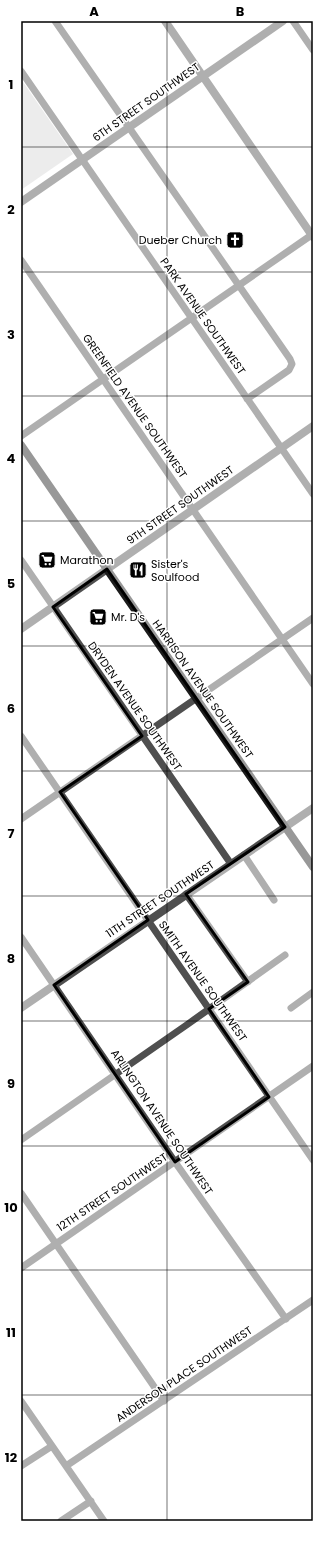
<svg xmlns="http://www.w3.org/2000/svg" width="334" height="1542" viewBox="0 0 334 1542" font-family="Poppins,sans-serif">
	<rect width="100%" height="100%" fill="#fff"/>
	<path fill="#d6d6d6" d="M 21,79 L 73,154 L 21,190 Z"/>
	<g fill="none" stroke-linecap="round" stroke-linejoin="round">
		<path stroke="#4f4f4f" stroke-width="7" d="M 55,21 L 290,359 L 292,364 L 289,370 L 247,399
			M 293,21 L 313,50
			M 21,71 L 313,494
			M 21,260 L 313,684
			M 21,436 L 313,234
			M 21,560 L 231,864
			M 21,736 L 313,1160
			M 21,819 L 313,618
			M 244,855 L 274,900
			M 186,894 L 248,982
			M 21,937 L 175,1162 L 286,1319
			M 291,1008 L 313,992
			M 21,1140 L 188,1024 L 285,955
			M 21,1193 L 164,1401
			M 21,1268 L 313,1066
			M 21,1401 L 104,1521
			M 21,1466 L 52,1446
			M 66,1466 L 313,1300
			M 61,1521 L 91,1501"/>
		<path stroke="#4f4f4f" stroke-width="8" d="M 165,21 L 313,237
			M 21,202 L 283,21
			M 21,629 L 313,426
			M 21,1008 L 313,808"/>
		<path stroke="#1c1c1c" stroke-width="8" d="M 21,445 L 313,867"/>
	</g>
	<path d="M0 0H334V1542H0ZM 107,569 L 285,827 L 186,894 L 248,982 L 209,1009 L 269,1097 L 175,1162 L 54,985 L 148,920 L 60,792 L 142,736 L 53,607 Z" fill="#fff" fill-opacity=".55" fill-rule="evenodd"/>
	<path fill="none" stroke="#000" stroke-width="3" stroke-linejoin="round" d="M 107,569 L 285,827 L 186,894 L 248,982 L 209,1009 L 269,1097 L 175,1162 L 54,985 L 148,920 L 60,792 L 142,736 L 53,607 Z"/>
	<path fill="none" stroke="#000" stroke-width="1" stroke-opacity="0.55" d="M 167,21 L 167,1521M 21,147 L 313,147M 21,272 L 313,272M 21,396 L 313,396M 21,521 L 313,521M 21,646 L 313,646M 21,771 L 313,771M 21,896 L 313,896M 21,1021 L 313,1021M 21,1146 L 313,1146M 21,1270 L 313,1270M 21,1395 L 313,1395"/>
	<defs>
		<g id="church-square" transform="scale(0.9)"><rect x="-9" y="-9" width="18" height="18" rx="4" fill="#000" stroke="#fff"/><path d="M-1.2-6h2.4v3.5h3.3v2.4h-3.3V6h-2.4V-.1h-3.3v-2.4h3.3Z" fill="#fff"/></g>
		<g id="supermarket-square" transform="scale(0.9)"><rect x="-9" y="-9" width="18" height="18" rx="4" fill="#000" stroke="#fff"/><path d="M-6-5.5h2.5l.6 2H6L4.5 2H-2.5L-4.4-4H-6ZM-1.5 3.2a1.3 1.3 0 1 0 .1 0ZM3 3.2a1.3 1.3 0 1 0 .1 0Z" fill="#fff"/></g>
		<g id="restaurant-square" transform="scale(0.9)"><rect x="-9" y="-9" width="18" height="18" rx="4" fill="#000" stroke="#fff"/><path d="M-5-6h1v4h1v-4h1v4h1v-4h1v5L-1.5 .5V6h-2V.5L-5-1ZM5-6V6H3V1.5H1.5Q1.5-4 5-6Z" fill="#fff"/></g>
	</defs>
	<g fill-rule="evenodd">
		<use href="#church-square" x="235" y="240"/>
		<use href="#supermarket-square" x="47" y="560"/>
		<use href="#restaurant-square" x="138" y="570"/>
		<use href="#supermarket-square" x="98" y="617"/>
	</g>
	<g text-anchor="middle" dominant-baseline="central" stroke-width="3" stroke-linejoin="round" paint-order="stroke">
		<g font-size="11" fill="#000" stroke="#fff">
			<text transform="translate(146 102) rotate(-35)">6TH STREET SOUTHWEST</text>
			<text transform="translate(203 316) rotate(55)">PARK AVENUE SOUTHWEST</text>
			<text transform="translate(135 406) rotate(55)">GREENFIELD AVENUE SOUTHWEST</text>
			<text transform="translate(180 505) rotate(-35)">9TH STREET SOUTHWEST</text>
			<text transform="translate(203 689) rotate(55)">HARRISON AVENUE SOUTHWEST</text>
			<text transform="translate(135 706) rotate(55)">DRYDEN AVENUE SOUTHWEST</text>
			<text transform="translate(160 899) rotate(-34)">11TH STREET SOUTHWEST</text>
			<text transform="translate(203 981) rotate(55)">SMITH AVENUE SOUTHWEST</text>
			<text transform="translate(162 1122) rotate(56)">ARLINGTON AVENUE SOUTHWEST</text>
			<text transform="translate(112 1192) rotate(-34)">12TH STREET SOUTHWEST</text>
			<text transform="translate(184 1374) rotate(-34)">ANDERSON PLACE SOUTHWEST</text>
		</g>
		<g font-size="11" fill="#000" stroke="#fff" text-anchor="start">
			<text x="222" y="240" text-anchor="end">Dueber Church</text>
			<text x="60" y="560">Marathon</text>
			<text x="151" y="564">Sister's<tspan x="151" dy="13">Soulfood</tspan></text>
			<text x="111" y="617">Mr. D's</text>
		</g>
	</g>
	<rect width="334" height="1542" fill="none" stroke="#ffffff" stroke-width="44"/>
	<rect x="22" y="22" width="290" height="1498" fill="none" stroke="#000" stroke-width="1.5"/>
	<g font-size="13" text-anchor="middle" font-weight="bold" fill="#000">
		<text x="94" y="16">A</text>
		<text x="240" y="16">B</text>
		<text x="11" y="89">1</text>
		<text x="11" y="214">2</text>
		<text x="11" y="339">3</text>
		<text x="11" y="463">4</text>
		<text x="11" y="588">5</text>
		<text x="11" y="713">6</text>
		<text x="11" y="838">7</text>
		<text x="11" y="963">8</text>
		<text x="11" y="1088">9</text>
		<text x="11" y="1212">10</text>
		<text x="11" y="1337">11</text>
		<text x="11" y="1462">12</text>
	</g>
</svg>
